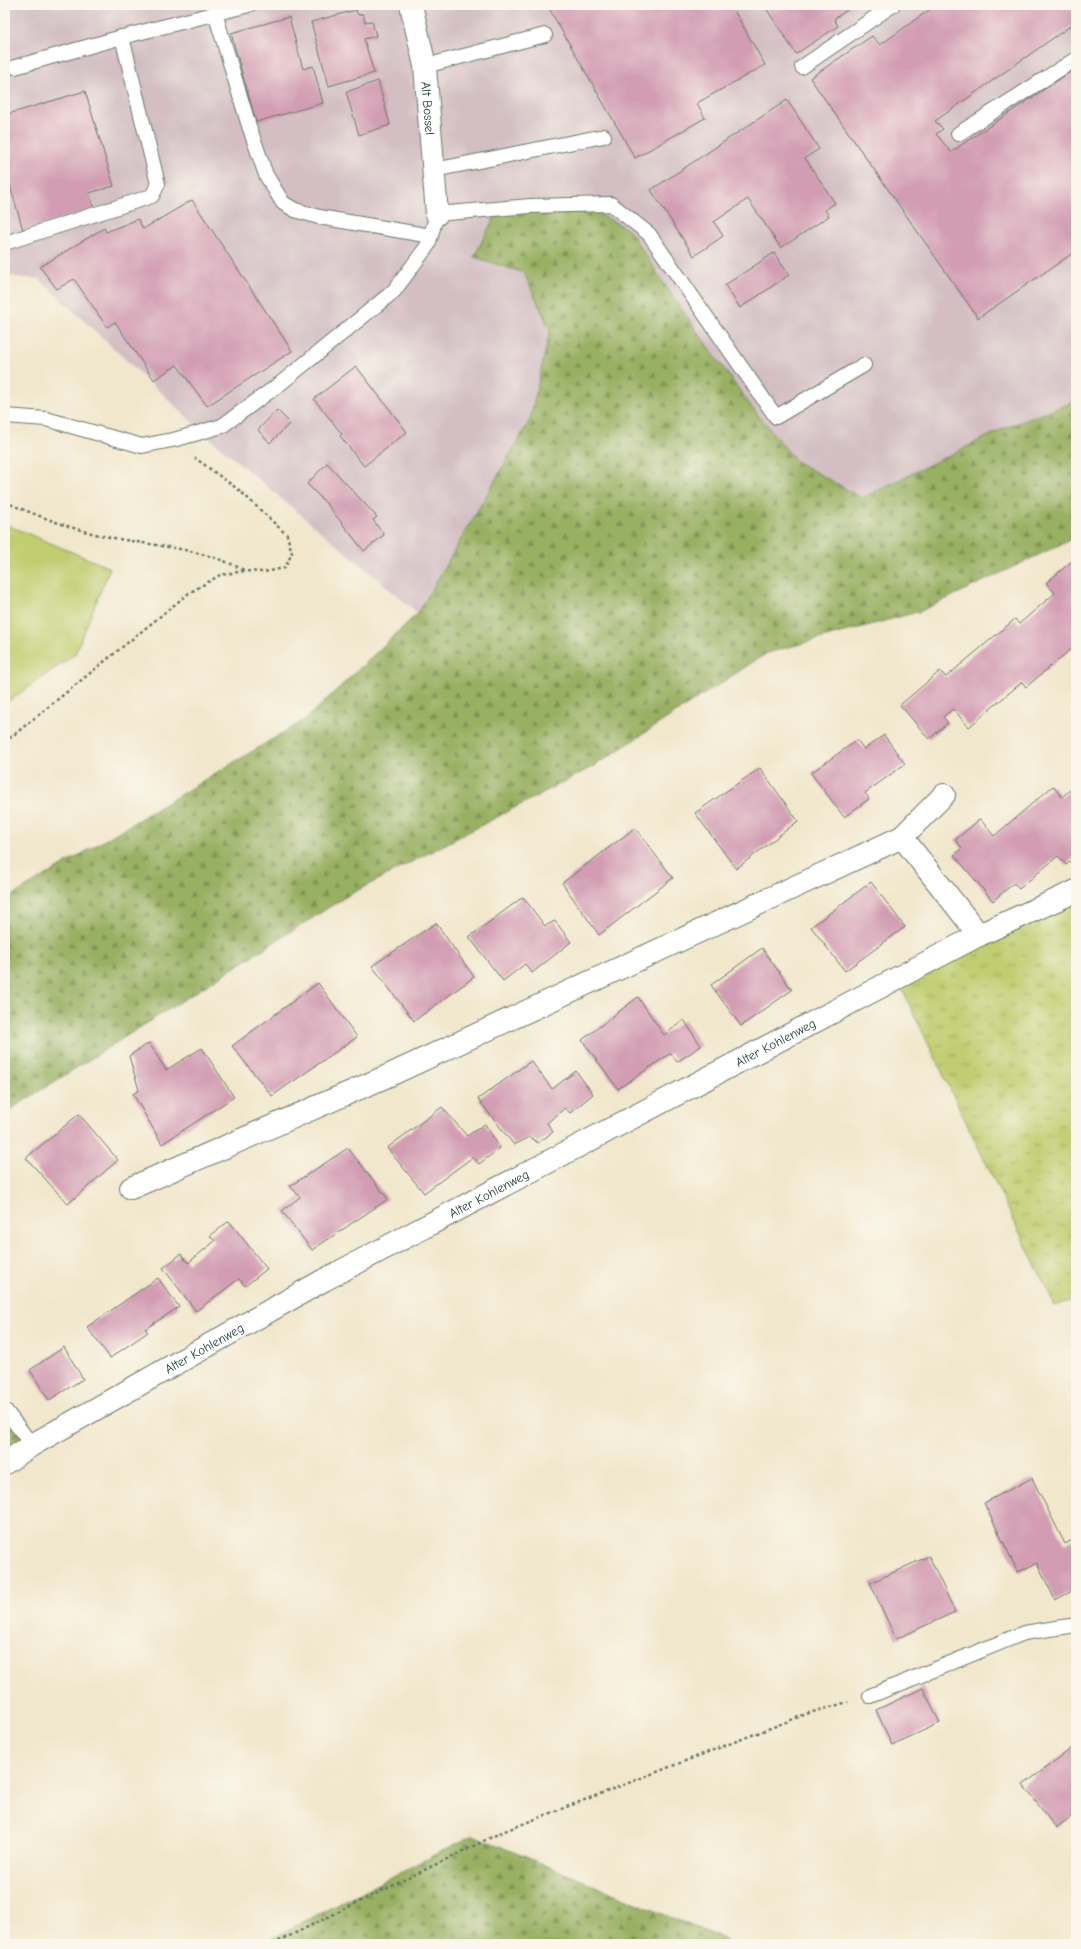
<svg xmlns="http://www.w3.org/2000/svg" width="1081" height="1949" viewBox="0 0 1081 1949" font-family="'Comic Neue',sans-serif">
	<defs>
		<pattern id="grass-tufts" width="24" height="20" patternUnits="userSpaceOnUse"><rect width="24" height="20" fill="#c0cd6f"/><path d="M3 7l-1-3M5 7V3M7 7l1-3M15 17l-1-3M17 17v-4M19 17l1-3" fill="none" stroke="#9ba85c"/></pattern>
		<pattern id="forest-firs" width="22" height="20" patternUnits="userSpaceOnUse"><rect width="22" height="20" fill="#98b062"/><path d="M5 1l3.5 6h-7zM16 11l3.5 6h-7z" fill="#7b9052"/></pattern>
	</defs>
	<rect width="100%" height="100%" fill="#fbf7ec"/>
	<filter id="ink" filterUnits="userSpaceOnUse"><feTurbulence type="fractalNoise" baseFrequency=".025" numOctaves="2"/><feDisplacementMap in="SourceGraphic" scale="8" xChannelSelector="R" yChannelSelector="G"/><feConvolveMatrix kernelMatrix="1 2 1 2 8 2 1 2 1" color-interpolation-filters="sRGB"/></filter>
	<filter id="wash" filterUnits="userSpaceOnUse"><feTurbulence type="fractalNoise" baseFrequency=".012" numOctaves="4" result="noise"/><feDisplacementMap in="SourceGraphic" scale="16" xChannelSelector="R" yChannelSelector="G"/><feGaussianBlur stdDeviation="0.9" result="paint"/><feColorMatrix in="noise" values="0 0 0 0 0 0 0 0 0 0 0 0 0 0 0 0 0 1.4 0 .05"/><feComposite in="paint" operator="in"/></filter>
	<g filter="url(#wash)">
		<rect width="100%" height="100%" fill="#f1e7cc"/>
		<path fill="#d2bec3" d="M 5,5 L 1076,5 L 1076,401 L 1005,428 L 862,498 L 796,461 L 750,405 L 677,303 L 629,230 L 474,257 L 524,273 L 550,330 L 530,420 L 418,613 L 214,442 L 39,279 L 5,276 Z"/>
		<path fill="url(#grass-tufts)" stroke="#708552" d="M 1076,897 L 1076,1299 L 1055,1306 L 898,981 Z"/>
		<path fill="url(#forest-firs)" stroke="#5c764b" d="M 586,207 L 629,230 L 677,303 L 750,405 L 796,461 L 862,498 L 1005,428 L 1076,401 L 1076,537 L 921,611 L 767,653 L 594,766 L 347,896 L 5,1113 L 5,900 L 306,719 L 418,613 L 530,420 L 550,330 L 524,273 L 474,257 L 495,216 Z
			M 5,1409 L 25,1443 L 5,1455 Z
			M 473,1835 L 735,1944 L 260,1944 Z"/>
		<path fill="#c0cd6f" stroke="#708552" d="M 5,524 L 110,568 L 75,654 L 5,704 Z"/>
		<g id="blocks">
			<path fill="#d29db3" d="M 547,5 L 731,5 L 765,65 L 697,103 L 705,118 L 635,158 Z
				M 764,5 L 854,5 L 834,19 L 838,26 L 796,54 Z
				M 936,5 L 1076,5 L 1076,22 L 935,121 L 943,129 L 936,134 L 951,152 L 1076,68 L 1076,251 L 978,318 L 810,78 L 872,36 L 880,45 Z
				M 356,10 L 358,15 L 363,14 L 365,22 L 372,21 L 376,36 L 364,39 L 374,73 L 329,86 L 311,22 Z
				M 289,17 L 303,69 L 313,66 L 323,103 L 256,122 L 231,33 Z
				M 378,81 L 390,125 L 359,135 L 346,92 Z
				M 85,91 L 114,186 L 89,193 L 94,209 L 23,230 L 5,168 L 5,115 Z
				M 787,100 L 819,149 L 805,158 L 835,203 L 825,210 L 829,216 L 781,248 L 748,199 L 714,222 L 723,236 L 694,256 L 651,190 Z
				M 192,200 L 292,351 L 207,406 L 177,365 L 154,380 L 115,322 L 107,327 L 74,279 L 57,289 L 40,267 L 104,228 L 106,232 L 138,219 L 143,229 Z
				M 774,253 L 789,275 L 740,308 L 725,285 Z
				M 356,366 L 407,432 L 364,466 L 340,436 L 342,434 L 314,399 Z
				M 277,410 L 290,423 L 270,443 L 258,430 Z
				M 327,463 L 377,517 L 373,520 L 384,535 L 364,551 L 326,503 L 307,484 Z
				M 1072,561 L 1076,566 L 1076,645 L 1026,687 L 1022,682 L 969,727 L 953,709 L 943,717 L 948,723 L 929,739 L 900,705 L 940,671 L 946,677 L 1015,619 L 1019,624 L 1055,593 L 1046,583 Z
				M 884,735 L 905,764 L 865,793 L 869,799 L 844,817 L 811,773 L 857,740 L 864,749 Z
				M 760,768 L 798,821 L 736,869 L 695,813 Z
				M 1076,785 L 1076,856 L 1066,865 L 1058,856 L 1019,889 L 1014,883 L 993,901 L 954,855 L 962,848 L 955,840 L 980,819 L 994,836 L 1053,786 L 1062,797 Z
				M 635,828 L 673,878 L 599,935 L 562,883 Z
				M 871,882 L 905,927 L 845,971 L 811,927 Z
				M 523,897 L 545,926 L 555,921 L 571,942 L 532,973 L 525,964 L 503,981 L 469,937 Z
				M 436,923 L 474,977 L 414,1021 L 372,966 Z
				M 762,948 L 792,990 L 741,1026 L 711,985 Z
				M 318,983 L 357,1037 L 272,1096 L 232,1046 Z
				M 638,997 L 664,1035 L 684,1020 L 701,1046 L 677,1062 L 671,1053 L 618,1089 L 582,1040 Z
				M 149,1043 L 166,1070 L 202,1048 L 234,1097 L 162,1144 L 133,1094 L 139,1090 L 129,1056 Z
				M 531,1061 L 552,1089 L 576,1071 L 593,1094 L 570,1113 L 565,1108 L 547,1123 L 553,1132 L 538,1143 L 530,1137 L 514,1145 L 478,1099 Z
				M 442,1107 L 467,1136 L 485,1124 L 500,1148 L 479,1164 L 473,1157 L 424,1193 L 387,1148 Z
				M 79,1114 L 118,1160 L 68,1204 L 26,1158 Z
				M 348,1148 L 388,1199 L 312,1250 L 282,1211 L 300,1197 L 290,1186 Z
				M 229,1221 L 267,1269 L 245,1286 L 239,1279 L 196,1311 L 163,1268 L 181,1254 L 188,1263 L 215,1241 L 210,1236 Z
				M 158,1278 L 179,1307 L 145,1329 L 148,1332 L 110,1358 L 87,1327 Z
				M 64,1347 L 83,1379 L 49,1400 L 30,1370 Z
				M 1032,1478 L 1065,1544 L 1076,1538 L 1076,1589 L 1055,1600 L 1037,1563 L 1018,1572 L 984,1503 Z
				M 929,1556 L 955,1612 L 896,1639 L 870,1583 Z
				M 923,1688 L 940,1723 L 892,1745 L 876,1710 Z
				M 1076,1745 L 1076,1813 L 1056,1828 L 1023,1785 Z"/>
		</g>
	</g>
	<g filter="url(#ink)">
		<use href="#blocks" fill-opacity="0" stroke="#687869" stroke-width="1"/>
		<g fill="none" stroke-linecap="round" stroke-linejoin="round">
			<g stroke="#687869" stroke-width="16">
				<path id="lane" d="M 215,13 L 249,126 L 266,175 L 283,203 L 295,210 L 319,217 L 431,236
					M 425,66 L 545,35
					M 15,67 L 122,37
					M 802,67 L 893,5
					M 958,134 L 1076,59
					M 434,170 L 604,136
					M 5,243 L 152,196 L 158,184 L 122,37 L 249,5
					M 5,416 L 46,419 L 142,446 L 177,439 L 222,426 L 281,383 L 394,291 L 428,245 L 437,214 L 530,206 L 611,204 L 649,234 L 776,417 L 864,365
					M 5,1410 L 32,1445
					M 870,1696 L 1024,1633 L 1076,1625"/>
			</g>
			<g stroke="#687869" stroke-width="24">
				<g id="street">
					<path id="s1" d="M 411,5 L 425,66 L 437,214"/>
					<path d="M 902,837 L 979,935"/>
					<path d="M 131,1188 L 392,1074 L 902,837 L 944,795"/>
					<path id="s2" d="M 5,1463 L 32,1445 L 324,1280 L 979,935 L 1076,891"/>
				</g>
			</g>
			<path stroke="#687869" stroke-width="2.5" stroke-dasharray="3 3" stroke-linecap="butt" d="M 5,502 C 39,516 73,530 109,537 C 157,547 199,547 244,570
				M 5,742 L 189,593 L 220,575 L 244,571 L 264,572 L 285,568 L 292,553 L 287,535 L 239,490 L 195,458
				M 273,1944 L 502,1832 L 809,1713 L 848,1702"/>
			<use href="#lane" stroke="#fff" stroke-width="14"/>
			<use href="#street" stroke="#fff" stroke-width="22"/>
		</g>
	</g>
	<g text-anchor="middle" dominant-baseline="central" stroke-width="4" stroke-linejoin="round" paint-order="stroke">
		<g font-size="13" fill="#1f3d34" stroke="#fbf7ec">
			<text stroke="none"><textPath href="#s1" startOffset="105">Alt Bossel</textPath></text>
			<text stroke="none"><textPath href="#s2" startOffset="878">Alter Kohlenweg</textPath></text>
			<text stroke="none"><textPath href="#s2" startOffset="554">Alter Kohlenweg</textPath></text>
			<text stroke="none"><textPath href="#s2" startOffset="230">Alter Kohlenweg</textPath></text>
		</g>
	</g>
	<rect width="1081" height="1949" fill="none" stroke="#fbf7ec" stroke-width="20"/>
</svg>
